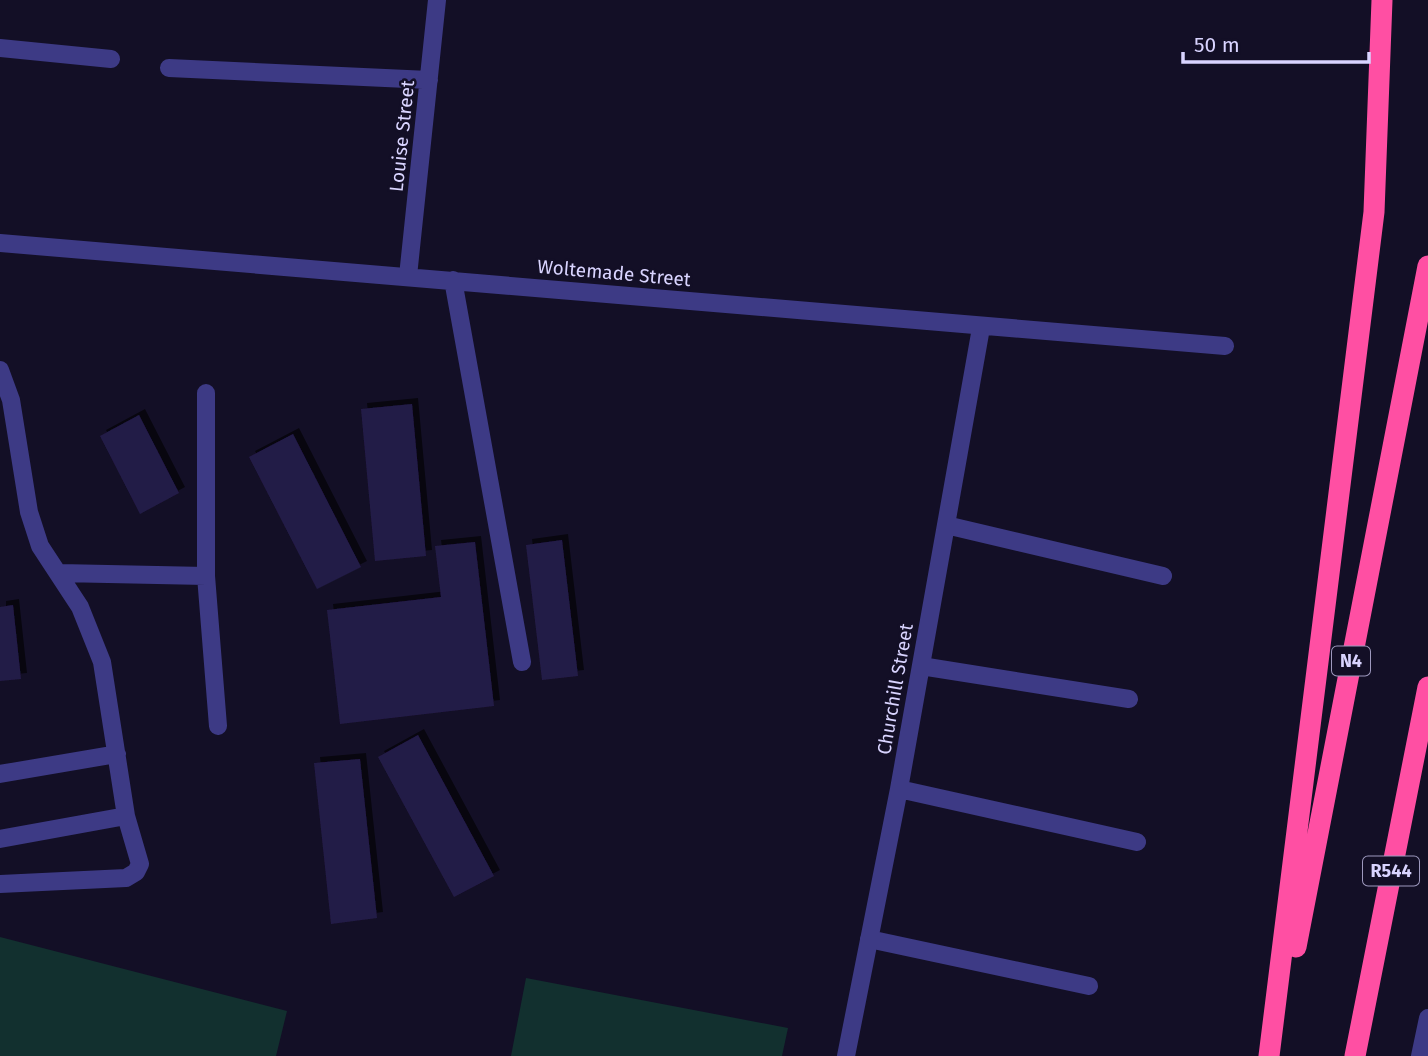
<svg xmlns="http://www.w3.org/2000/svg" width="1428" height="1056" viewBox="0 0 1428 1056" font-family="'Fira Sans',sans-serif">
	<defs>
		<filter id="shadow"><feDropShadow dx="6" dy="-6" stdDeviation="0" flood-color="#0009"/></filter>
	</defs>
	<rect width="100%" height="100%" fill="#130f26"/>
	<path fill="#12302f" d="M 0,937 L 287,1011 L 276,1056 L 0,1056 Z
		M 526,978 L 788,1028 L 782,1056 L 511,1056 Z"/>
	<path fill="#241b47" filter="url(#shadow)" d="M 412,404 L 426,556 L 375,561 L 361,409 Z
		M 139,415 L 179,493 L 140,514 L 100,436 Z
		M 293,434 L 361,567 L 317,589 L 249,457 Z
		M 562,540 L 578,676 L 542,680 L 526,545 Z
		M 475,542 L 494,706 L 340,724 L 327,610 L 441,597 L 435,546 Z
		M 13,605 L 21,679 L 0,681 L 0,607 Z
		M 418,735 L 494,876 L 454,897 L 378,757 Z
		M 360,759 L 377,918 L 331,924 L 314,763 Z"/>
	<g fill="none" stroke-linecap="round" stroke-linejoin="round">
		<path stroke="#3d3a85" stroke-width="18" d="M 0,48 L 111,59
			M 169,68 L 429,80
			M 0,243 L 1225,346
			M 408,276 L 437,0
			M 453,280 L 522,662
			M 0,370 L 11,400 L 29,512 L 40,546 L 80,607 L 102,662 L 126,816 L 140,864 L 136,872 L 126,878 L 0,884
			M 206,393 L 206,576
			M 946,525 L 1163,576
			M 59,573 L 206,576 L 218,726
			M 921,666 L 1129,699
			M 0,774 L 117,754
			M 899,789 L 1137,842
			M 0,839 L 126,816
			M 869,939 L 1089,986
			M 846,1056 L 899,789 L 981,328
			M 1420,1056 L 1428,1018"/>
		<path stroke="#ff4fa3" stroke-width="21" d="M 1296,947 L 1428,266
			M 1269,1056 L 1374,212 L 1382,0
			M 1355,1056 L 1428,687"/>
	</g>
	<g text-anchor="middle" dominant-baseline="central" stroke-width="5" stroke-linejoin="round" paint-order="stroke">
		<g fill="#130f26" stroke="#9e99be" stroke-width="2">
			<rect x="1332" y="646.5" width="38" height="29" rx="5"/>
			<rect x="1363" y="856.5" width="56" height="29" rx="5"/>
		</g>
		<g font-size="18" font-weight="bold" fill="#d9d4ff">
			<text x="1351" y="661">N4</text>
			<text x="1391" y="871">R544</text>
		</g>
		<g font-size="19" fill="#d9d4ff" stroke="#130f26">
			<text transform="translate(402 136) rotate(-84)">Louise Street</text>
			<text transform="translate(614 273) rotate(5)">Woltemade Street</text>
			<text transform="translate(895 689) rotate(-80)">Churchill Street</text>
		</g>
	</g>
	<path d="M1183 52v10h186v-10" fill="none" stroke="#d9d4ff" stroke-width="3.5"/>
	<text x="1194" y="52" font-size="21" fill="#d9d4ff" stroke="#130f26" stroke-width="5" paint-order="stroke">50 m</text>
</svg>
